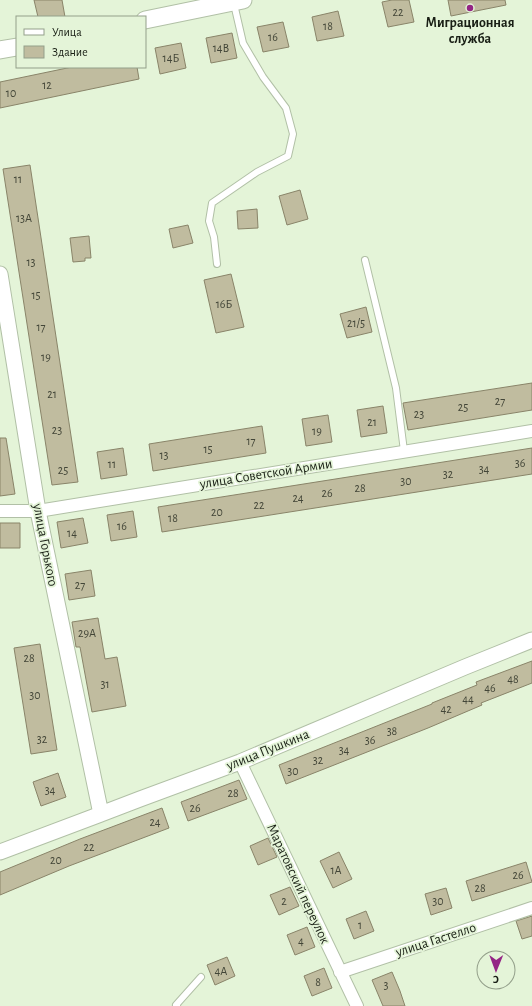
<svg xmlns="http://www.w3.org/2000/svg" width="532" height="1006" viewBox="0 0 532 1006" font-family="'Alegreya Sans',sans-serif">
	<rect width="100%" height="100%" fill="#e4f4d8"/>
	<path fill="#c0bc9f" stroke="#898469" d="M 34,0 L 62,0 L 65,17 L 38,17 Z
		M 392,0 L 409,0 L 414,22 L 388,27 L 382,2 Z
		M 448,0 L 505,0 L 506,5 L 451,16 Z
		M 338,11 L 344,36 L 317,41 L 312,17 Z
		M 283,22 L 289,47 L 263,52 L 257,27 Z
		M 232,33 L 237,58 L 211,63 L 206,38 Z
		M 181,43 L 186,68 L 160,74 L 155,48 Z
		M 72,67 L 137,67 L 139,79 L 0,108 L 0,82 Z
		M 30,165 L 78,482 L 52,485 L 3,169 Z
		M 300,190 L 308,219 L 287,225 L 279,196 Z
		M 257,209 L 258,228 L 238,229 L 237,211 Z
		M 188,225 L 193,243 L 173,248 L 169,229 Z
		M 89,236 L 91,258 L 85,258 L 85,261 L 73,262 L 70,238 Z
		M 231,274 L 244,327 L 216,333 L 204,280 Z
		M 366,307 L 372,332 L 347,338 L 340,314 Z
		M 532,383 L 532,410 L 408,430 L 403,403 Z
		M 383,406 L 387,433 L 361,437 L 357,410 Z
		M 328,415 L 332,442 L 306,446 L 302,419 Z
		M 262,426 L 266,453 L 153,471 L 149,444 Z
		M 0,438 L 6,438 L 15,494 L 0,496 Z
		M 123,448 L 127,475 L 101,479 L 97,452 Z
		M 532,448 L 532,474 L 162,532 L 158,507 Z
		M 133,511 L 137,537 L 111,541 L 107,515 Z
		M 83,518 L 88,543 L 61,548 L 57,522 Z
		M 0,523 L 20,523 L 20,548 L 0,548 Z
		M 91,570 L 95,596 L 69,600 L 65,574 Z
		M 98,618 L 105,659 L 117,657 L 126,706 L 92,712 L 80,647 L 76,647 L 72,622 Z
		M 40,644 L 57,750 L 31,754 L 14,648 Z
		M 532,661 L 532,683 L 481,703 L 482,705 L 428,728 L 286,784 L 279,765 L 432,704 L 432,703 L 477,685 L 476,682 Z
		M 58,773 L 66,797 L 41,806 L 33,782 Z
		M 239,780 L 247,799 L 188,821 L 181,802 Z
		M 162,808 L 169,828 L 69,866 L 0,895 L 0,872 L 80,839 Z
		M 268,838 L 277,857 L 258,865 L 250,846 Z
		M 339,852 L 352,879 L 333,888 L 320,861 Z
		M 526,862 L 532,882 L 472,901 L 466,881 Z
		M 290,887 L 299,906 L 279,915 L 270,895 Z
		M 446,888 L 452,908 L 431,915 L 425,894 Z
		M 366,911 L 374,931 L 354,939 L 346,919 Z
		M 532,916 L 532,936 L 522,939 L 516,921 Z
		M 307,927 L 315,947 L 295,955 L 287,935 Z
		M 227,957 L 235,976 L 215,985 L 207,965 Z
		M 324,968 L 332,988 L 312,996 L 304,976 Z
		M 392,972 L 400,991 L 405,1006 L 383,1006 L 372,980 Z"/>
	<g fill="none" stroke-linecap="round" stroke-linejoin="round">
		<g stroke="#b1c0a6" stroke-width="8">
			<path id="service" d="M 365,260 L 396,388 L 404,451
				M 217,264 L 214,237 L 209,221 L 212,203 L 257,172 L 288,156 L 293,134 L 286,108 L 263,77 L 243,43 L 234,4
				M 177,1006 L 176,1005 L 201,977"/>
		</g>
		<g stroke="#b1c0a6" stroke-width="14">
			<path id="minor" d="M 0,511 L 38,511 L 532,431
				M 240,762 L 357,1006
				M 340,972 L 532,908"/>
		</g>
		<g stroke="#b1c0a6" stroke-width="17">
			<path id="tertiary" d="M 0,274 L 38,511 L 101,814 L 0,852
				M 93,817 L 140,799 L 240,762 L 465,667 L 532,640"/>
		</g>
		<g stroke="#b1c0a6" stroke-width="19">
			<path id="secondary" d="M 145,20 L 243,0
				M 0,50 L 17,47"/>
		</g>
		<use href="#service" stroke="#fff" stroke-width="6"/>
		<use href="#minor" stroke="#fff" stroke-width="12"/>
		<use href="#tertiary" stroke="#fff" stroke-width="15"/>
		<use href="#secondary" stroke="#fff" stroke-width="17"/>
	</g>
	<circle fill="#942585" stroke="#e4f4d8" stroke-width="1.5" cx="470" cy="8" r="4"/>
	<g text-anchor="middle" dominant-baseline="central" stroke-width="3.5" stroke-linejoin="round" paint-order="stroke">
		<g font-size="12" fill="#434638">
			<text x="398" y="12">22</text>
			<text x="328" y="26">18</text>
			<text x="273" y="37">16</text>
			<text x="221" y="48">14В</text>
			<text x="171" y="58">14Б</text>
			<text x="47" y="85">12</text>
			<text x="11" y="93">10</text>
			<text x="18" y="179">11</text>
			<text x="24" y="218">13А</text>
			<text x="31" y="262">13</text>
			<text x="36" y="295">15</text>
			<text x="224" y="304">16Б</text>
			<text x="356" y="323">21/5</text>
			<text x="41" y="327">17</text>
			<text x="46" y="357">19</text>
			<text x="52" y="394">21</text>
			<text x="500" y="401">27</text>
			<text x="463" y="407">25</text>
			<text x="419" y="414">23</text>
			<text x="372" y="422">21</text>
			<text x="57" y="430">23</text>
			<text x="317" y="431">19</text>
			<text x="251" y="441">17</text>
			<text x="208" y="449">15</text>
			<text x="164" y="455">13</text>
			<text x="520" y="463">36</text>
			<text x="112" y="464">11</text>
			<text x="484" y="469">34</text>
			<text x="63" y="470">25</text>
			<text x="448" y="474">32</text>
			<text x="406" y="481">30</text>
			<text x="360" y="488">28</text>
			<text x="327" y="493">26</text>
			<text x="298" y="498">24</text>
			<text x="259" y="505">22</text>
			<text x="217" y="512">20</text>
			<text x="173" y="518">18</text>
			<text x="122" y="526">16</text>
			<text x="72" y="533">14</text>
			<text x="80" y="585">27</text>
			<text x="87" y="633">29А</text>
			<text x="29" y="658">28</text>
			<text x="513" y="679">48</text>
			<text x="105" y="684">31</text>
			<text x="490" y="688">46</text>
			<text x="35" y="695">30</text>
			<text x="468" y="699">44</text>
			<text x="446" y="709">42</text>
			<text x="392" y="731">38</text>
			<text x="42" y="739">32</text>
			<text x="370" y="740">36</text>
			<text x="344" y="750">34</text>
			<text x="318" y="760">32</text>
			<text x="293" y="771">30</text>
			<text x="50" y="790">34</text>
			<text x="233" y="793">28</text>
			<text x="195" y="808">26</text>
			<text x="155" y="822">24</text>
			<text x="89" y="847">22</text>
			<text x="56" y="860">20</text>
			<text x="336" y="870">1А</text>
			<text x="518" y="875">26</text>
			<text x="480" y="888">28</text>
			<text x="284" y="901">2</text>
			<text x="438" y="901">30</text>
			<text x="360" y="925">1</text>
			<text x="301" y="941">4</text>
			<text x="221" y="971">4А</text>
			<text x="318" y="982">8</text>
			<text x="386" y="985">3</text>
		</g>
		<g font-size="14" font-weight="bold" fill="#191f15" stroke="#e4f4d8">
			<text x="470" y="23">Миграционная<tspan x="470" dy="16">служба</tspan></text>
		</g>
		<g font-size="14" fill="#191f15" stroke="#e4f4d8">
			<text transform="translate(266 474) rotate(-9)">улица Советской Армии</text>
			<text transform="translate(45 545) rotate(79)">улица Горького</text>
			<text transform="translate(268 750) rotate(-22)">улица Пушкина</text>
			<text transform="translate(298 884) rotate(65)">Маратовский переулок</text>
			<text transform="translate(436 940) rotate(-18)">улица Гастелло</text>
		</g>
	</g>
	<rect x="16" y="16" width="130" height="52" fill="#e4f4d8" stroke="#939f8a"/>
	<rect x="24" y="29" width="20" height="6" fill="#ffffff" stroke="#939f8a"/>
	<text x="52" y="36" font-size="12" fill="#191f15">Улица</text>
	<rect x="24" y="46" width="20" height="12" fill="#c0bc9f" stroke="#939f8a"/>
	<text x="52" y="56" font-size="12" fill="#191f15">Здание</text>
	<g transform="translate(496 970) rotate(181)"><circle r="19" fill="#e4f4d8" stroke="#939f8a"/>
	<path d="M0-3L7 15L0 10L-7 15Z" fill="#942585"/>
	<text y="-6" font-size="11" font-weight="bold" text-anchor="middle" fill="#191f15">С</text>
	</g>
</svg>
